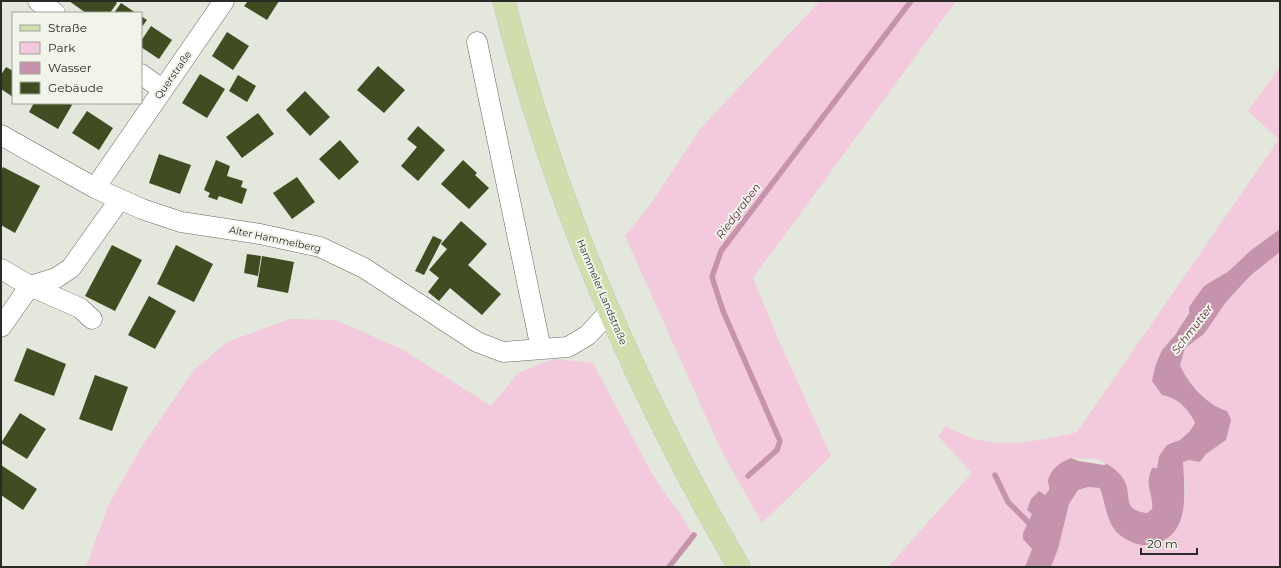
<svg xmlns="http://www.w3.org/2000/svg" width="1281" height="568" viewBox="0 0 1281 568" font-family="Montserrat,sans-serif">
	<rect width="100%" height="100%" fill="#e3e7dc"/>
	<path fill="#f3c9dd" d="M 820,1 L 956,1 L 753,278 L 779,341 L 831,456 L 762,523 L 721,450 L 625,236 L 650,205 L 700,129 Z
		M 1280,67 L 1280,229 L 1250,251 L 1229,271 L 1204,286 L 1175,335 L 1162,350 L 1156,364 L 1171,396 L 1192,415 L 1195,423 L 1190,431 L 1180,440 L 1167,445 L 1159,456 L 1157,468 L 1151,468 C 1142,488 1154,491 1152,509 L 1147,513 L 1137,512 L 1130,506 L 1127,495 L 1107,464 L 1097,459 L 1071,458 L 1049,490 L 1045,495 L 1042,494 L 1023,533 L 1032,549 L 1025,567 L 888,567 L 972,473 L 938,436 L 946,426 C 954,430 961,434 969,437 C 1001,449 1045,440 1077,432 L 1279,139 L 1248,111 Z
		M 1280,252 L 1280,567 L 1051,567 L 1058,549 L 1069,504 L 1078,490 L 1088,487 L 1100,488 L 1114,530 L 1186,499 L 1183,462 L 1189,460 L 1200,462 L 1206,454 L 1226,440 L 1227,411 C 1207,405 1188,384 1180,365 L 1185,348 L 1204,334 L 1226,302 L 1251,275 Z
		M 290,319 L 335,320 L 402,349 L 491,406 L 518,373 L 554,359 L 593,363 L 652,474 L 694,535 L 669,567 L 86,567 L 108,506 L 142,446 L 194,370 L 227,342 Z"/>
	<path fill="#c594ac" d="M 1280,229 L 1280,252 L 1251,275 L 1226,302 L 1204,334 L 1185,348 L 1180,365 C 1188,384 1207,405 1227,411 L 1231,420 L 1226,440 L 1206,454 L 1200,462 L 1189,460 L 1183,462 C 1185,496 1191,544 1143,545 C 1135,545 1118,536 1114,529 C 1106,517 1105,502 1100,488 L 1088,487 L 1078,490 L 1069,504 L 1058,549 L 1051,567 L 1025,567 L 1032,549 L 1023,539 L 1023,533 L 1032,514 L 1027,510 L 1031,499 L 1039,491 L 1045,495 L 1049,490 C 1050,487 1048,484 1048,481 C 1050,469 1061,462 1071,458 L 1079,461 L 1104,465 L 1107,464 C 1115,469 1121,474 1125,482 C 1132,498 1122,510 1147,513 L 1152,509 C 1154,493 1143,486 1152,468 L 1157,468 L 1159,456 L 1167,445 L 1180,440 L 1190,431 L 1195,423 C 1189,409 1176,397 1162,395 L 1152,381 L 1156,364 L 1162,350 L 1175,335 L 1189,313 L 1189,307 L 1204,286 L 1229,271 L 1250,251 Z"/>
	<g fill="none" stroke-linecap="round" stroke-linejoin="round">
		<path stroke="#c594ac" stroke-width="5.5" d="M 995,475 L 1008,502 L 1033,527
			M 748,476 L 777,450 L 780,441 L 723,311 L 712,277 L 721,251 L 911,1
			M 669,567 L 694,535"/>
	</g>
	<path fill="#404c21" d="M 69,1 L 115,1 L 117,3 L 110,13 L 86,13 Z
		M 248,1 L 279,1 L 267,20 L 244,6 Z
		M 121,3 L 136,13 L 114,13 Z
		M 141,16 L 147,20 L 141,28 Z
		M 151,26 L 172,40 L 159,59 L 141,47 L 141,41 Z
		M 227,32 L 249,46 L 233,70 L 212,56 Z
		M 378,66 L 405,90 L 384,113 L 357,90 Z
		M 6,67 L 13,71 L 13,97 L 1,89 L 1,75 Z
		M 200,74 L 225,89 L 207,118 L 182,103 Z
		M 238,75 L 256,86 L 247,102 L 229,91 Z
		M 305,91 L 330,117 L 310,136 L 286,110 Z
		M 34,103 L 69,103 L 72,105 L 58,129 L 29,112 Z
		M 87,111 L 113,128 L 99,150 L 72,133 Z
		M 258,113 L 274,134 L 242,158 L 226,137 Z
		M 418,126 L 445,150 L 418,181 L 401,166 L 417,147 L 407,139 Z
		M 340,140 L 359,162 L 339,180 L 319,159 Z
		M 159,154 L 191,165 L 180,194 L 149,183 Z
		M 216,160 L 230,166 L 227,176 L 243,181 L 241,187 L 247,189 L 242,204 L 219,196 L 217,200 L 208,197 L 210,193 L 204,190 Z
		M 463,160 L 477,173 L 475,175 L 489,188 L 469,209 L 441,184 Z
		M 3,167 L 40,186 L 15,233 L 1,225 L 1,171 Z
		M 297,177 L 315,202 L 292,219 L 273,193 Z
		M 461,221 L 487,244 L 468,265 L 501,294 L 482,315 L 450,288 L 439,301 L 428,292 L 439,278 L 429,270 L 447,249 L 441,244 Z
		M 433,236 L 442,240 L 424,275 L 415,271 Z
		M 112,245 L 142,260 L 115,311 L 85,296 Z
		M 176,245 L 213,264 L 194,302 L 157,284 Z
		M 247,254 L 261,256 L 258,276 L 244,273 Z
		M 262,256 L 294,262 L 288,293 L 257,287 Z
		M 149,296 L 176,311 L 155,349 L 128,335 Z
		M 27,348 L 66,364 L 54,396 L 14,381 Z
		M 95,375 L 128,387 L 112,431 L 79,419 Z
		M 20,413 L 46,429 L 27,459 L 1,443 Z
		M 1,465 L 37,489 L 23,510 L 1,495 Z"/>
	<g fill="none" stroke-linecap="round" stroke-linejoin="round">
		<g stroke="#666960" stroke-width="21">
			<path id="minor" d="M 38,1 L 55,13
				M 477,42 L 541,349
				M 141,74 L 163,90
				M 1,135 L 95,188 L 142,209 L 181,222 L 260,234 L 320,247 L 364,268 L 477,342 L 503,352 L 568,347 L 588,335 L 609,312
				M 95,188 L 224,1
				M 1,269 L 30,286 L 80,308 L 92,319
				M 1,327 L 30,286 L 56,278 L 71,268 L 120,199"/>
		</g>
		<g stroke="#c3c4c3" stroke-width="23">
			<path id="major" d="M 504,1 C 553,200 636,390 739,567"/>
		</g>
		<use href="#minor" stroke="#fff" stroke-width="20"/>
		<use href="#major" stroke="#d0ddad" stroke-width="22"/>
	</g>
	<g text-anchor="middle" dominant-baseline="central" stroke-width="4" stroke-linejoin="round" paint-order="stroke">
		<g font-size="10" fill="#2a2b27" stroke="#f0f4e9">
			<text transform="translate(173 75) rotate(-55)">Querstraße</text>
			<text transform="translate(275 239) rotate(12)">Alter Hammelberg</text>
			<text transform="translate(602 292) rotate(67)">Hammeler Landstraße</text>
		</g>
		<g font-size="11" font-style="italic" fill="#672a4c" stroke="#f0f4e9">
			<text transform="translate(738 211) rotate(-53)">Riedgraben</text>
			<text transform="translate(1192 329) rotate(-52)">Schmutter</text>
		</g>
	</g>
	<rect width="1281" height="568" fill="none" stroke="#2a2b27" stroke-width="4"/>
	<rect x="12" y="12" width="130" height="92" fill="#f0f4e9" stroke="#a1a49b"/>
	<rect x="20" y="25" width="20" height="6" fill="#d0ddad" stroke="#a1a49b"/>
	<text x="48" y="32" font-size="12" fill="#2a2b27">Straße</text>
	<rect x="20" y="42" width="20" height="12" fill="#f3c9dd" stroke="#a1a49b"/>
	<text x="48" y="52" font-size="12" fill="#2a2b27">Park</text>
	<rect x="20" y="62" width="20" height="12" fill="#c594ac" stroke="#a1a49b"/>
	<text x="48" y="72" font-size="12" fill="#2a2b27">Wasser</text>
	<rect x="20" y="82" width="20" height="12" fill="#404c21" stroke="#a1a49b"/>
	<text x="48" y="92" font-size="12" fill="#2a2b27">Gebäude</text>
	<path d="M1141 548v6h56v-6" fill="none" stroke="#2a2b27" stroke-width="2"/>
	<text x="1147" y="548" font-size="12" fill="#2a2b27" stroke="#f0f4e9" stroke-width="3" paint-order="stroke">20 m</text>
</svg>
